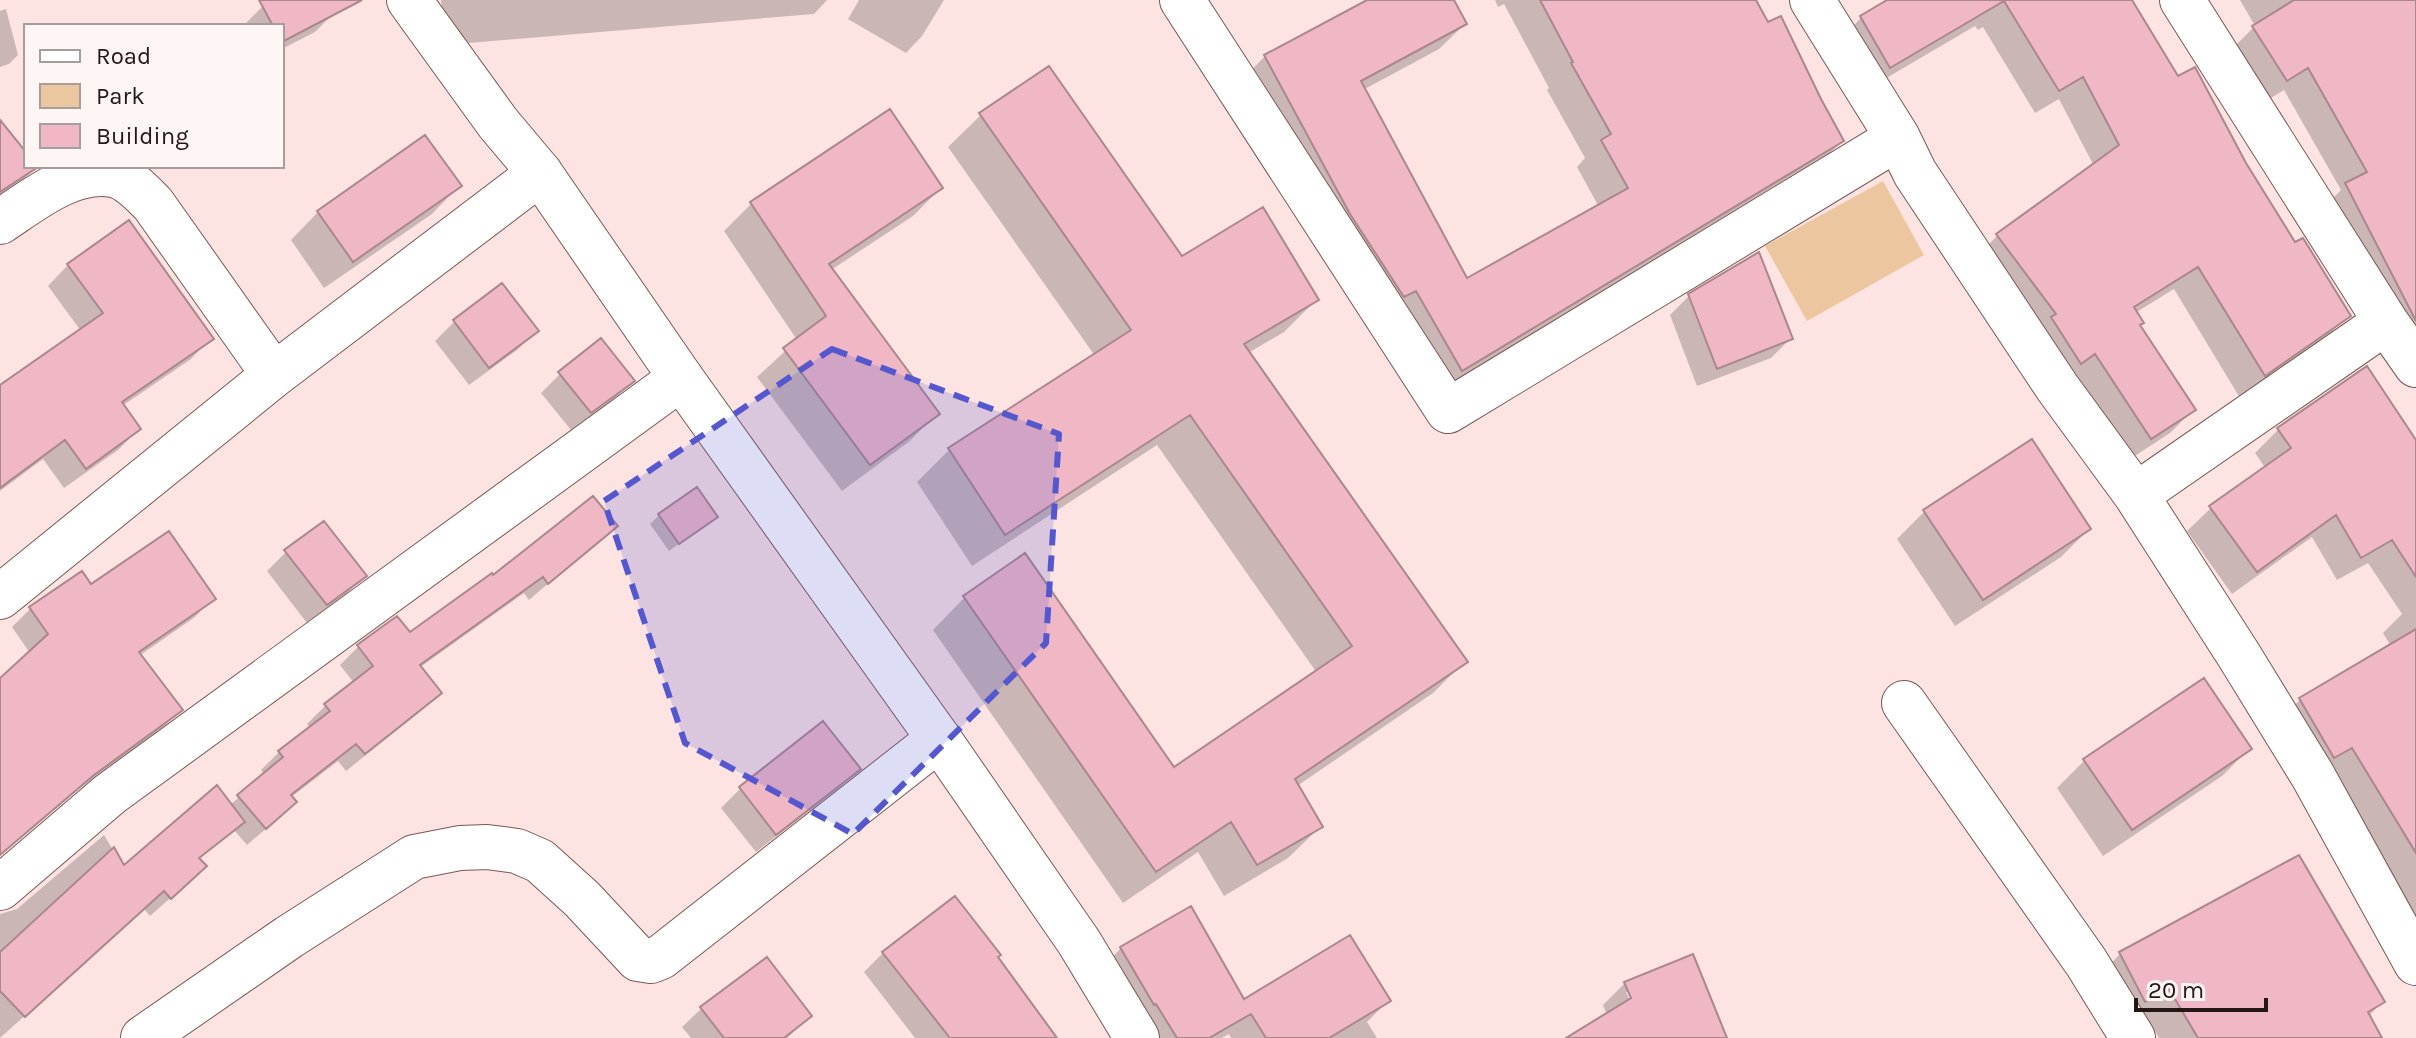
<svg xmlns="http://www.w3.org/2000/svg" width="2416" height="1038" viewBox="0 0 2416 1038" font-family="Karla,sans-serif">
	<rect width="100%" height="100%" fill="#fde4e2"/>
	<path fill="#ebc69f" d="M 1883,181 L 1924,255 L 1807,321 L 1765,246 Z"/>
	<path fill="#0003" fill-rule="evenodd" d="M 275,0 L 326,0 L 334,13 L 315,32 L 282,49 L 282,26 L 243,26 L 263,6 Z
		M 441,0 L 827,0 L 814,14 L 445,45 Z
		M 859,0 L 944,0 L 922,36 L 906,53 L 848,19 Z
		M 1371,0 L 1452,0 L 1465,24 L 1439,49 L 1363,90 L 1466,281 L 1599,207 L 1577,167 L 1585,158 L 1547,90 L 1549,88 L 1504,4 L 1498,7 L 1495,0 L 1754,0 L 1842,141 L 1817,166 L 1436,395 L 1240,82 L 1265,56 Z
		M 1891,0 L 2130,0 L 2177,79 L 2244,164 L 2295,245 L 2348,316 L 2324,339 L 2240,398 L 2174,289 L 2135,313 L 2138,326 L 2193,410 L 2170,433 L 2127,461 L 1974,259 L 1998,235 L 2094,166 L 2059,99 L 2035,113 L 1983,27 L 1978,30 L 1975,26 L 1866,90 L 1837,42 L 1861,18 Z
		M 2240,0 L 2416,0 L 2416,353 L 2323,208 L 2341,190 L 2284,90 L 2263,103 L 2230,51 L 2255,26 Z
		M 6,9 L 18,55 L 9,64 L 0,67 L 0,11 Z
		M 981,115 L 1181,258 L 1316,300 L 1284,332 L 1248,353 L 1465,661 L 1433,693 L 1297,786 L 1321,826 L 1288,858 L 1224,896 L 1198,852 L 1123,903 L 933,630 L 965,597 L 1174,770 L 1317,673 L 1157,445 L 972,566 L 917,482 L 950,449 L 1095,356 L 948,147 Z
		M 0,123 L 26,155 L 26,166 L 36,167 L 15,188 L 0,197 Z
		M 459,186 L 432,214 L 324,288 L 291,240 L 318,212 Z
		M 941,188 L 913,216 L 831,270 L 937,413 L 910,441 L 842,491 L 757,377 L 797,340 L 724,231 L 751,204 Z
		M 68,265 L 211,338 L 191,359 L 122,406 L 139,429 L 118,450 L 64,488 L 43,459 L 0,491 L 0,385 L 1,387 L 81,331 L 48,286 Z
		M 502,286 L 536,331 L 517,350 L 469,385 L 435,341 L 454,322 Z
		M 1689,296 L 1790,339 L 1771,358 L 1697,386 L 1670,315 Z
		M 560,374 L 632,381 L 613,400 L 571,430 L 541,393 Z
		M 2279,429 L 2416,443 L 2416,956 L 2276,723 L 2300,700 L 2391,646 L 2383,633 L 2402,614 L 2368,563 L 2337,580 L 2312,537 L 2232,594 L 2187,531 L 2211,508 L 2266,469 L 2255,453 Z
		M 1924,512 L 2089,529 L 2061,557 L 1955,626 L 1897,539 Z
		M 659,515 L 716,517 L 669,551 L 650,524 Z
		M 615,526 L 529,600 L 524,593 L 419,668 L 439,693 L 421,711 L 346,771 L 338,761 L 290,798 L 276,820 L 247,845 L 234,830 L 198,860 L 185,885 L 150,916 L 144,909 L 0,1038 L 0,914 L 17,909 L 104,835 L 124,868 L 230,805 L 265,775 L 261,770 L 279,752 L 311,728 L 307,724 L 325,706 L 354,683 L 340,665 L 358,647 L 397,618 L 409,635 L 493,578 Z
		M 286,552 L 364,576 L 345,595 L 307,623 L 267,571 Z
		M 90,587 L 213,598 L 195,617 L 139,656 L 181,710 L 162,728 L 73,793 L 0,855 L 0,681 L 30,653 L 12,627 L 30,609 Z
		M 2204,681 L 2250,748 L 2222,776 L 2103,856 L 2057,788 L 2084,761 Z
		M 823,724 L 858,769 L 839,788 L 756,852 L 721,808 L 740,789 Z
		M 2298,858 L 2382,1002 L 2368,1017 L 2380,1038 L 2159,1038 L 2144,1013 L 2119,1025 L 2095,979 L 2120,954 Z
		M 1121,948 L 1244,1001 L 1388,1001 L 1367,1022 L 1377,1038 L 1231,1038 L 1229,1034 L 1222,1038 L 1141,1038 L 1100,970 Z
		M 883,953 L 995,957 L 1047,1038 L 915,1038 L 864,972 Z
		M 1625,983 L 1719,1038 L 1569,1038 L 1607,1015 L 1603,1005 ZM 1626,992 L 1630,992 L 1636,1007 L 1633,1008 Z
		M 702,1008 L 810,1016 L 787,1038 L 691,1038 L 682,1027 Z"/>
	<path fill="#f0b8c5" stroke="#aa868e" stroke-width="2" d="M 259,0 L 362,0 L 282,42 L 282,26 L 273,26 Z
		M 1367,0 L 1454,0 L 1467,24 L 1361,81 L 1467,278 L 1628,188 L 1601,140 L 1611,134 L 1571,63 L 1573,62 L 1540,0 L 1756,0 L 1768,22 L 1781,16 L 1821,99 L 1844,141 L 1462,371 L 1416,291 L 1404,297 L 1350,214 L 1264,55 Z
		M 1887,0 L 2132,0 L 2178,76 L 2195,67 L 2246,163 L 2295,242 L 2303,238 L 2351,316 L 2265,376 L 2198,267 L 2134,307 L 2144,323 L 2140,325 L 2196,410 L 2151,439 L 2095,354 L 2081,364 L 2051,317 L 2056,314 L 1996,234 L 2119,145 L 2083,77 L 2059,91 L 2004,1 L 1890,68 L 1860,16 Z
		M 2294,0 L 2416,0 L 2416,321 L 2345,183 L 2367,172 L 2308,68 L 2287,81 L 2252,26 Z
		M 1049,66 L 1182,256 L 1263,207 L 1319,300 L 1244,344 L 1468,662 L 1295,779 L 1323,827 L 1257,865 L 1231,822 L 1156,872 L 963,596 L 1025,553 L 1174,767 L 1352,646 L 1190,415 L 1005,535 L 948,448 L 1131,330 L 979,113 Z
		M 890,109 L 943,188 L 829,264 L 940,414 L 870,465 L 783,348 L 826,316 L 750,202 Z
		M 0,120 L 26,152 L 26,166 L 38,167 L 0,192 Z
		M 425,135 L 462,186 L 353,262 L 317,211 Z
		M 129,220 L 214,339 L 122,402 L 141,429 L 86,469 L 65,440 L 0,488 L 0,385 L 103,313 L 67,264 Z
		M 1759,252 L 1793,339 L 1717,369 L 1688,294 Z
		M 502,283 L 539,331 L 489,368 L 453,320 Z
		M 601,338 L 635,381 L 591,413 L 558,372 Z
		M 2367,366 L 2416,440 L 2416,577 L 2392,540 L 2361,558 L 2336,515 L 2257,572 L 2209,506 L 2291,448 L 2277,428 Z
		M 2032,439 L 2091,529 L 1983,600 L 1923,510 Z
		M 697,487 L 718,517 L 679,544 L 658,514 Z
		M 593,496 L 618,526 L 548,584 L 543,577 L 420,665 L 442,693 L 365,754 L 356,744 L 291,795 L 297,802 L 266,829 L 237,795 L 283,757 L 278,751 L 330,711 L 324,704 L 373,666 L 357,645 L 397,616 L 410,632 L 492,573 L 493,575 Z
		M 324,521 L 367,576 L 327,605 L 284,550 Z
		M 169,531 L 216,599 L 139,652 L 183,710 L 94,775 L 0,855 L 0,678 L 48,634 L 29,607 L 82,571 L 91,584 Z
		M 2416,629 L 2416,853 L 2352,748 L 2334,758 L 2299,698 Z
		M 2204,678 L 2252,749 L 2132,830 L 2083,759 Z
		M 823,721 L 861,769 L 776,835 L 739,787 Z
		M 217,785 L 245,822 L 199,858 L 207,866 L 171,899 L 164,891 L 25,1017 L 0,991 L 0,952 L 114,847 L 124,865 Z
		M 2299,855 L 2385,1002 L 2368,1012 L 2382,1038 L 2198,1038 L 2169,989 L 2145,1002 L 2119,952 Z
		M 955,896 L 1001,955 L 998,957 L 1057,1038 L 950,1038 L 882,952 Z
		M 1191,906 L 1244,999 L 1350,935 L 1391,1001 L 1329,1038 L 1266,1038 L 1251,1014 L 1209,1038 L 1177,1038 L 1156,1004 L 1154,1005 L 1120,947 Z
		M 1693,954 L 1727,1038 L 1566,1038 L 1631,998 L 1624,982 Z
		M 767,957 L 812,1016 L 784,1038 L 724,1038 L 700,1007 Z"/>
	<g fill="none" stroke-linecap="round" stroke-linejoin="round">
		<g stroke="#795855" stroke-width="46">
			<path id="street" d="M 1182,0 L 1448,411 L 1898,138
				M 1812,0 L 1898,138 L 1915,173 L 2057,387 L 2136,495 L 2240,657 L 2313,776 L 2416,963
				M 2182,0 L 2386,322 L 2416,365
				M 0,222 C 32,201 71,168 113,175 C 129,178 142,193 153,204 L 274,375
				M 2136,495 L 2386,322
				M 0,597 L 274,375 L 540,173
				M 1904,703 L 2086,962 L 2133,1038
				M 0,888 L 110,794 L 681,378
				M 143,1038 L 289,937 L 414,857 L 460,848 L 487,847 L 517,851 L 540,861 L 582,899 L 638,959 L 651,961 L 661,957 L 939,739"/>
		</g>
		<g stroke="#795855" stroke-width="46">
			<path id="secondary" d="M 409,0 L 498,123 L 540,173 L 681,378 L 939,739 L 1079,942 L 1137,1038"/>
		</g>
		<use href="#street" stroke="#fff" stroke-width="44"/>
		<use href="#secondary" stroke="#fff" stroke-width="44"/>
	</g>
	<path fill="#5457ce" fill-opacity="0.2" stroke="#5457ce" stroke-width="6" stroke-dasharray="16 10" stroke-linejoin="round" d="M 832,349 L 1059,434 L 1046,643 L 853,834 L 685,743 L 604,501 Z"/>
	<rect x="24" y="24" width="260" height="144" fill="#fef6f5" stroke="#a79d9c" stroke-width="2"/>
	<rect x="40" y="50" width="40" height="12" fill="#ffffff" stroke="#a79d9c" stroke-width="2"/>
	<text x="96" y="64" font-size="24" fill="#251716">Road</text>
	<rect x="40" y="84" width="40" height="24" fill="#ebc69f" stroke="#a79d9c" stroke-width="2"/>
	<text x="96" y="104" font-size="24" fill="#251716">Park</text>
	<rect x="40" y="124" width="40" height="24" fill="#f0b8c5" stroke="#a79d9c" stroke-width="2"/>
	<text x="96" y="144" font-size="24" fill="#251716">Building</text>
	<path d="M2136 998v12h130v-12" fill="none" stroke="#251716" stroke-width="4"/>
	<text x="2148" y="998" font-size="24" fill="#251716" stroke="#fef6f5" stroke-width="6" paint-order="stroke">20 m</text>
</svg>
